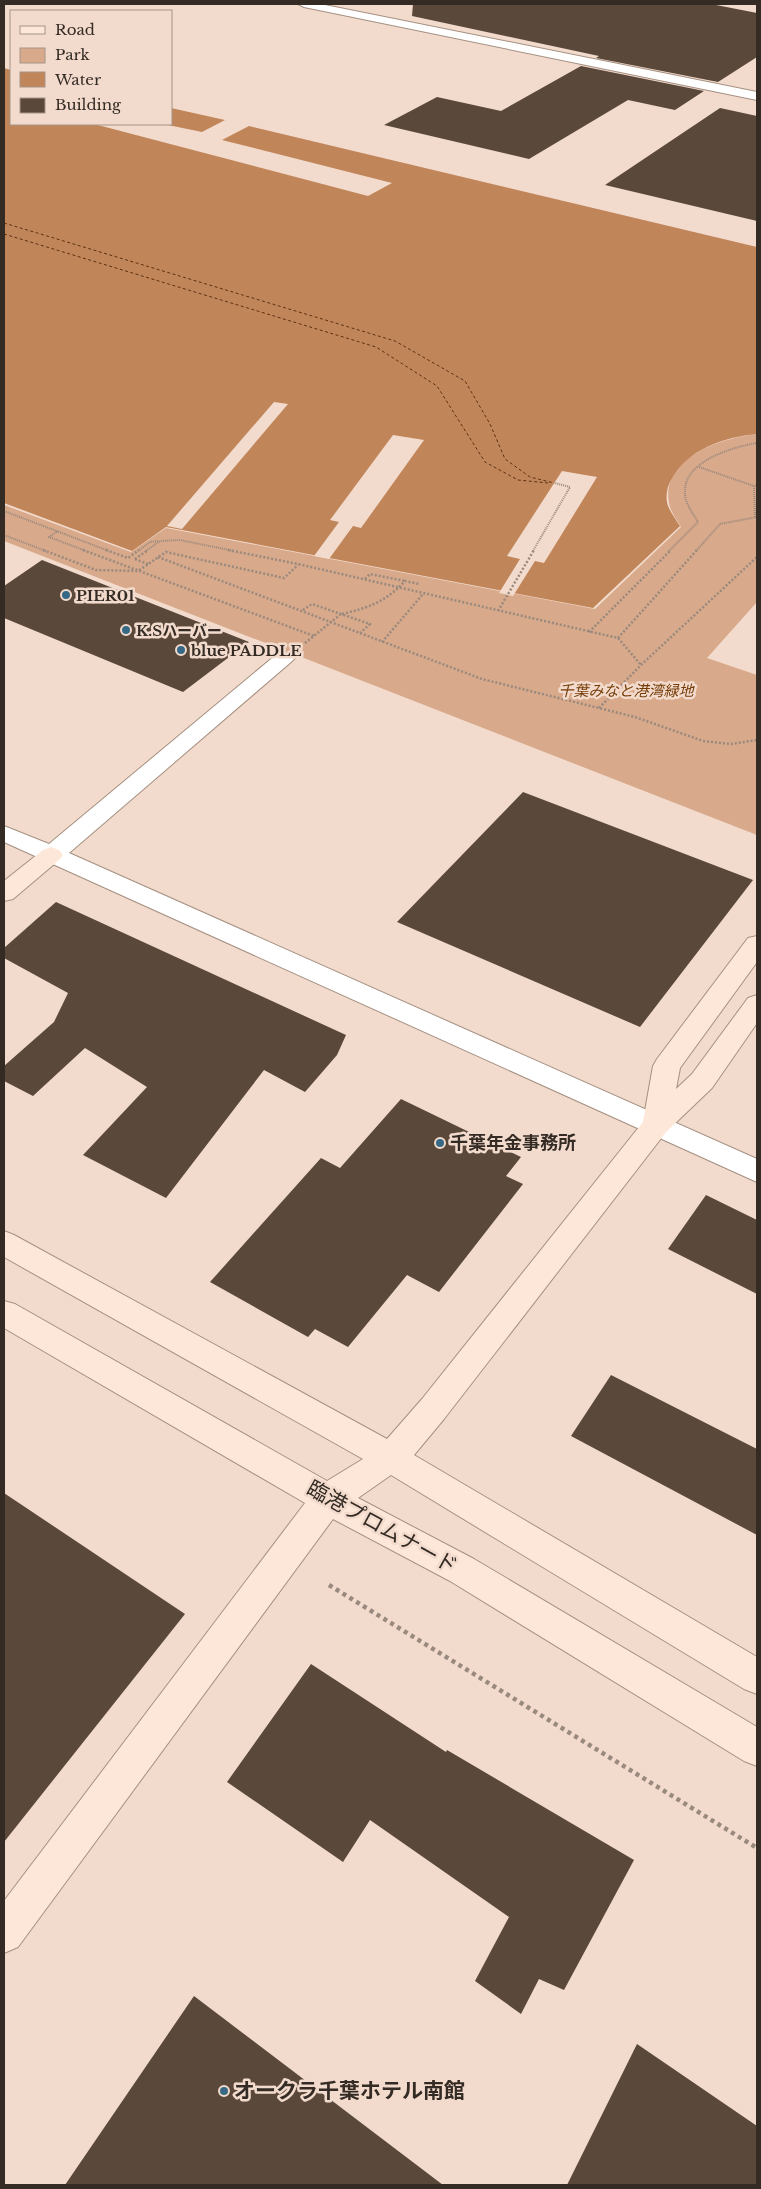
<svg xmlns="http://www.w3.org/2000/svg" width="761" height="2189" viewBox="0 0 761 2189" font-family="'Libre Baskerville','Noto Sans JP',serif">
	<rect width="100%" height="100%" fill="#f2dbcc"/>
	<path fill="#d8a98a" d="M 757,434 L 757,602 L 707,658 L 757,675 L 757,835 L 4,541 L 4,505 L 131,552 L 166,528 L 595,609 L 681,527 C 677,520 670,511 669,503 C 661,457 722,438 757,434 Z"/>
	<path fill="#c1855a" d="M 4,68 L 11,70 L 11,124 L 94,124 L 368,196 L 392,183 L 222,140 L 249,126 L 757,247 L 757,434 C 725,437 687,449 671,480 C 667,487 665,497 668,506 C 671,513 676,520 680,526 L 593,608 L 166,527 L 132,551 L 4,503 Z
		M 171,108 L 225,120 L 202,132 L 163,124 L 171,124 Z"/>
	<path fill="#f2dbcc" d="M 274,402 L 288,404 L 182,529 L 167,526 Z
		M 393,435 L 424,440 L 361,528 L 353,526 L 329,559 L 314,556 L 339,522 L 330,520 Z
		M 562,471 L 597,477 L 544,563 L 535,561 L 513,596 L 499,593 L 520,559 L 507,556 Z"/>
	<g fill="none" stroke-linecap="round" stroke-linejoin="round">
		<path stroke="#5c3212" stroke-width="1" stroke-dasharray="3 2.5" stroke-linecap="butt" d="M 4,223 L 395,341 L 465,381 L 490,424 L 505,459 L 530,477 L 554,483
			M 4,234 L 376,347 L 437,386 L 485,462 L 518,480 L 548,483"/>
	</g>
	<path fill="#5a483b" d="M 413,4 L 711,4 L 757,13 L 757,57 L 718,82 L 596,58 L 599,56 L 412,16 Z
		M 581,66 L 704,91 L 675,110 L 628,100 L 529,159 L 384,125 L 437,97 L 501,111 Z
		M 720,108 L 757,116 L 757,221 L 605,185 Z
		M 42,560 L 249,642 L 183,692 L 4,618 L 4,586 Z
		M 523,792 L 753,880 L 640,1027 L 397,922 Z
		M 56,902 L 346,1035 L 337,1055 L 305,1092 L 264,1070 L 166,1198 L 83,1155 L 147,1087 L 85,1048 L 33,1096 L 4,1081 L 4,1066 L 54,1022 L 68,993 L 4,958 L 4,948 Z
		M 401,1099 L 521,1157 L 506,1176 L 523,1184 L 439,1292 L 407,1275 L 348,1347 L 315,1329 L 308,1337 L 210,1282 L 321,1158 L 340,1168 Z
		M 706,1195 L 757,1220 L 757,1294 L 668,1249 Z
		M 611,1375 L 757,1449 L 757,1535 L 571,1436 Z
		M 4,1493 L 185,1614 L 4,1842 Z
		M 311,1664 L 446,1752 L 447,1750 L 634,1860 L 564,1990 L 539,1979 L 521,2014 L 475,1981 L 509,1917 L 370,1820 L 343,1862 L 227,1782 Z
		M 194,1996 L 443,2185 L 65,2185 Z
		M 637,2044 L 757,2126 L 757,2185 L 567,2185 Z"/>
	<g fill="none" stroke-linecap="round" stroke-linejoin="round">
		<g stroke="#a59082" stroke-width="2">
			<path id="street" d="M 298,4 L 320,4 L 757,92 L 757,100 L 304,7 Z
				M 284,652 L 291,654 L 295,658 L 291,662 L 69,853 L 757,1159 L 757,1182 L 4,842 L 4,826 L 49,844 L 277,654 Z"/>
		</g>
		<g stroke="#a59082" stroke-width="2">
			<path id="secondary" d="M 51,847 L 59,850 L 63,855 L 59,860 L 13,899 L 4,901 L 4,881 L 43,850 Z
				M 757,936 L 757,962 L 680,1068 L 676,1089 L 692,1074 L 748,998 L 757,995 L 757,1023 L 712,1088 L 666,1132 L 444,1419 L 414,1455 L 757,1657 L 757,1694 L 744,1689 L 391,1475 L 358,1498 L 474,1559 L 757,1727 L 757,1766 L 744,1761 L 450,1581 L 333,1519 L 18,1947 L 4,1953 L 4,1901 L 305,1503 L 4,1328 L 4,1301 L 15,1304 L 327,1481 L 363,1459 L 4,1257 L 4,1231 L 14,1235 L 387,1439 L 422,1399 L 643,1122 L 653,1066 L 657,1059 L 748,938 Z"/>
		</g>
		<path stroke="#9a897e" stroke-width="2" stroke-dasharray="1 1" stroke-linecap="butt" d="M 699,467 L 754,486
			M 4,511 L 109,551
			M 755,517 L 754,486 L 757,485
			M 58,531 L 49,537 L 86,551
			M 4,535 L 46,551
			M 138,551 L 150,542 L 159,541
			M 146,551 L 160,541 L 180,540 L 234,551
			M 533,551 L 570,487 L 554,483
			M 669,551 L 698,522 C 693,513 685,504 685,493 C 683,461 733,447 757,443
			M 696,551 L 720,524 L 757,517"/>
		<path stroke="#9a897e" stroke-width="2.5" stroke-dasharray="2 2" stroke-linecap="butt" d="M 43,550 L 96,570 L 138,571 L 166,552 L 284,578 L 298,565
			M 83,550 L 314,636
			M 106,550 L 128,558 L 139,550
			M 228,550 L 298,564 L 618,638 L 641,665
			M 158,557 L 482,679 L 635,717 L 703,741 L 731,744 L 757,740
			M 135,559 L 148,550
			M 135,559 L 148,564
			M 365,579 L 370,574 L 405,581
			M 303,610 L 312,604 L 370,624 L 360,633
			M 498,611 L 534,550
			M 589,632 L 671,550
			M 618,638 L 697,550
			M 382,642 L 423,594
			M 305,643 L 341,614
			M 599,708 L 641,665 L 757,557"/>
		<path stroke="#9a897e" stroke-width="4.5" stroke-dasharray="4 4" stroke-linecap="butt" d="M 329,1585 L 757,1848"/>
		<use href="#street" fill="#fff" fill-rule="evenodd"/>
		<use href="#secondary" fill="#fde7d9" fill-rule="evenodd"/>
		<path stroke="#9a897e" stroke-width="2.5" stroke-dasharray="2 2" stroke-linecap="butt" d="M 342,614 C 368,608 387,601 405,581 L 419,584"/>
	</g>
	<g fill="#366986" stroke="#f2dbcc" stroke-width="2">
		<circle cx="66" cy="595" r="5"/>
		<circle cx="126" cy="630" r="5"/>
		<circle cx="181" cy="650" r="5"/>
		<circle cx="440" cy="1143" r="5"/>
		<circle cx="224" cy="2091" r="5"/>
	</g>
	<g text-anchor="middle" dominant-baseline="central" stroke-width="5" stroke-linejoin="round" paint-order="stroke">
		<g font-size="15" font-weight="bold" fill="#342b25" stroke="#f2dbcc" text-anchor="start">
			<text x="76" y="595">PIER01</text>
			<text x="136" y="630">K.Sハーバー</text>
			<text x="191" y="650">blue PADDLE</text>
		</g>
		<g font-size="15" font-style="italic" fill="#753b07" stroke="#f2dbcc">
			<text x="626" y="690">千葉みなと港湾緑地</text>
		</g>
		<g font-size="18" font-weight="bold" fill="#342b25" stroke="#f2dbcc" text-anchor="start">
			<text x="450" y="1143">千葉年金事務所</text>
		</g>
		<g font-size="21" fill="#342b25" stroke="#f2dbcc">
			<text transform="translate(382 1527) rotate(29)">臨港プロムナード</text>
		</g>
		<g font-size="21" font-weight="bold" fill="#342b25" stroke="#f2dbcc" text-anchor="start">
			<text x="234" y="2091">オークラ千葉ホテル南館</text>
		</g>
	</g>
	<rect width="761" height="2189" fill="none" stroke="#342b25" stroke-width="10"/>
	<rect x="10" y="10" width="162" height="115" fill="#f2dbcc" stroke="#a69589"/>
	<rect x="20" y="26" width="25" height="8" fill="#fde7d9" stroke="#a69589"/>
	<text x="55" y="35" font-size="15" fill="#342b25">Road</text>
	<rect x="20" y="48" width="25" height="15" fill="#d8a98a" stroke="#a69589"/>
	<text x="55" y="60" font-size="15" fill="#342b25">Park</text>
	<rect x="20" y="72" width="25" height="15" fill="#c1855a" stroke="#a69589"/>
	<text x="55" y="85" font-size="15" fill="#342b25">Water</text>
	<rect x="20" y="98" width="25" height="15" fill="#5a483b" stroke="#a69589"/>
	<text x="55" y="110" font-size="15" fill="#342b25">Building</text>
</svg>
